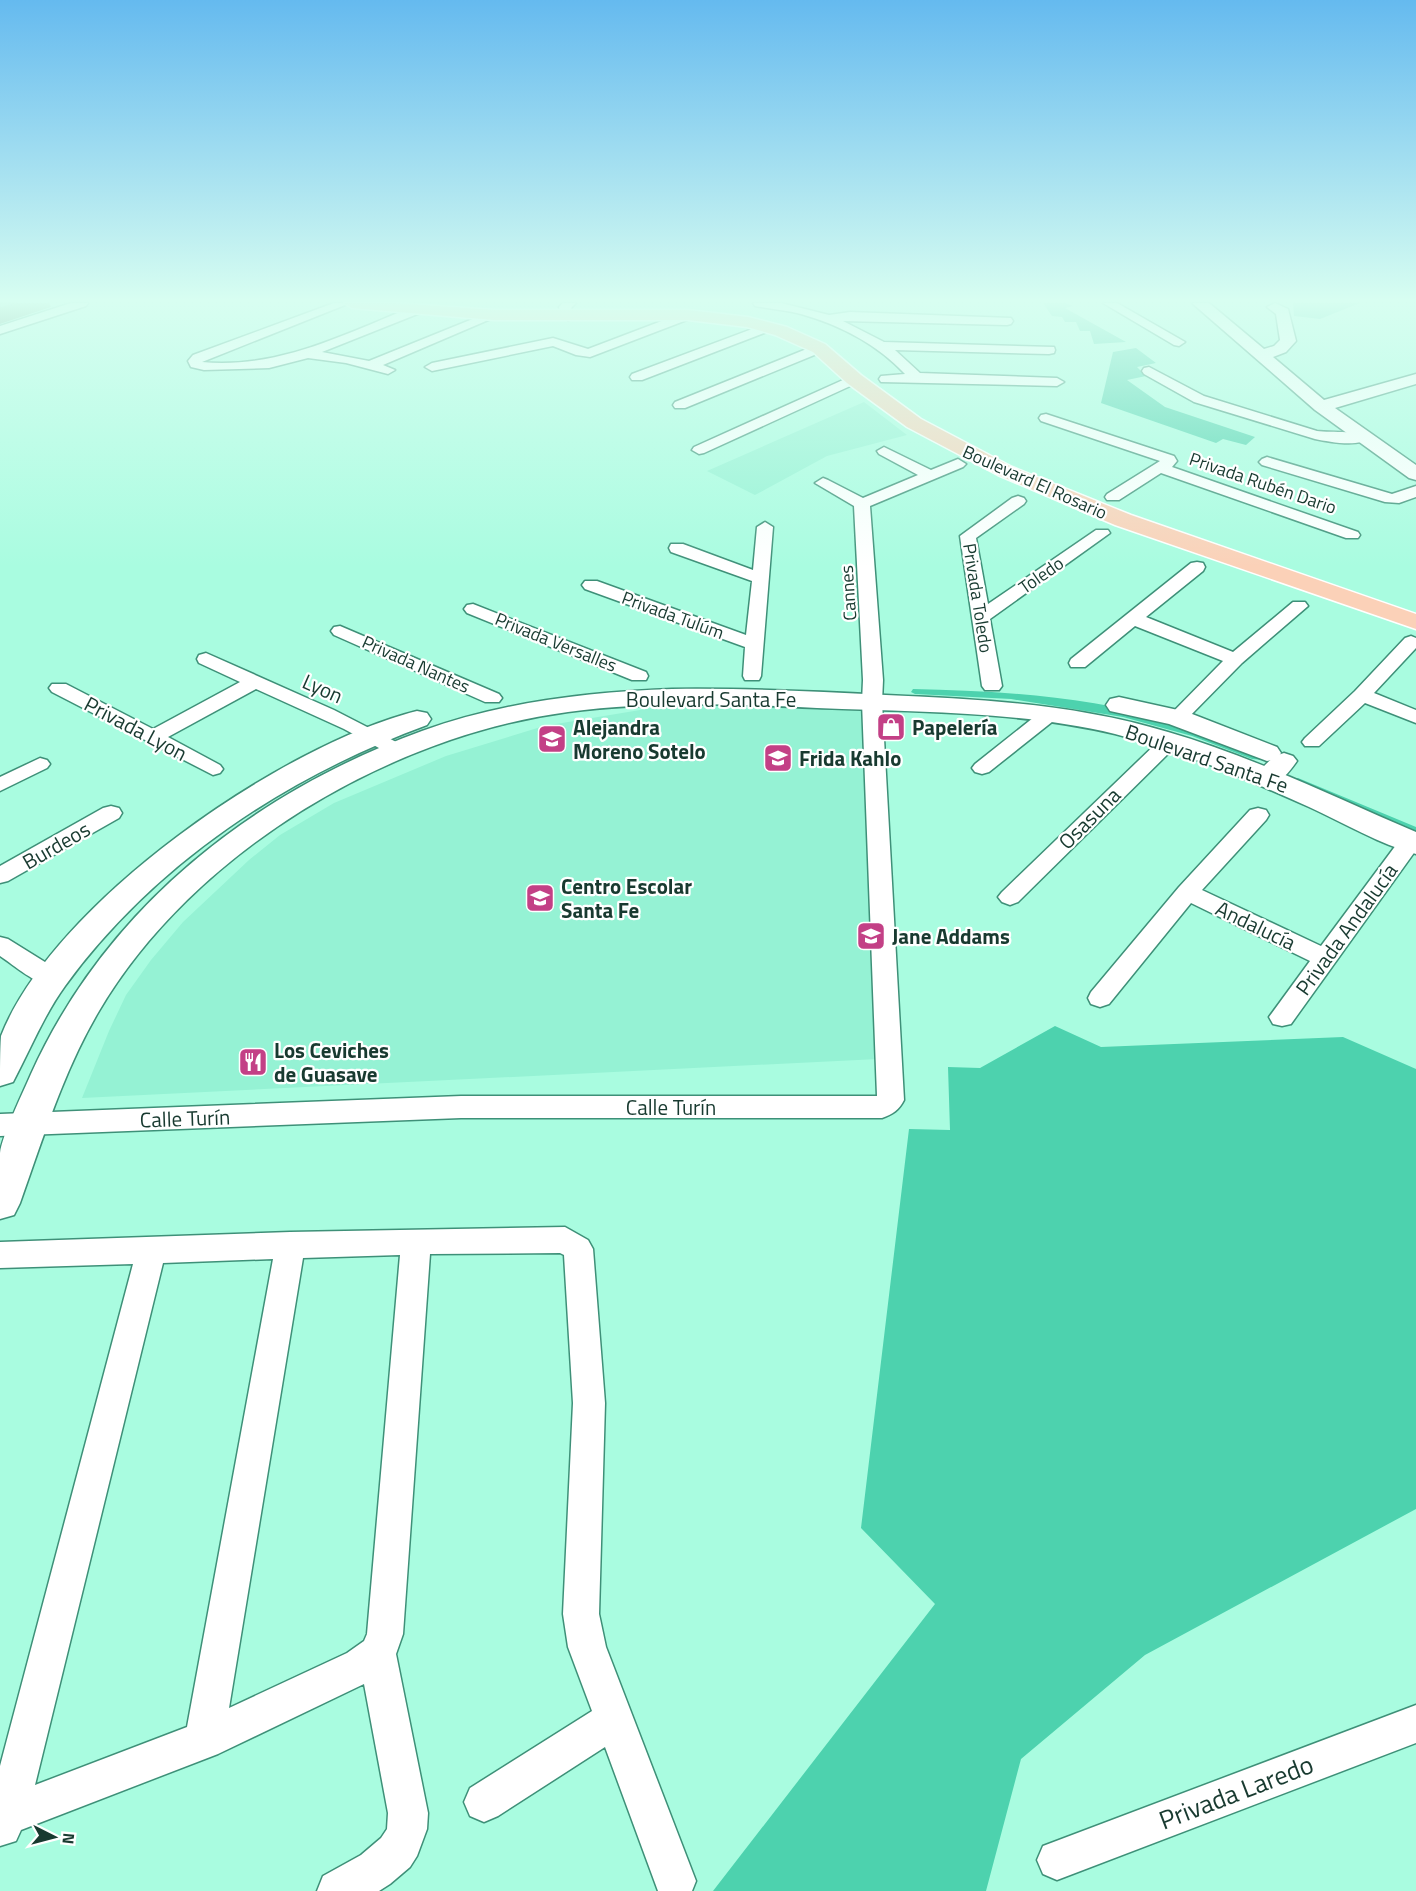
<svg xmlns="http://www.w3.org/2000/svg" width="1416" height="1891" viewBox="0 0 1416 1891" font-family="'Titillium Web',sans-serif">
	<rect width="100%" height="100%" fill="#a9fce0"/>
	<path fill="#95f2d4" d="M 864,402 L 907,435 L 827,456 L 755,495 L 707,471 Z
		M 676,704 L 754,704 L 867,710 L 878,1059 L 82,1098 L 109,1031 L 126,995 L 151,960 L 183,922 L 249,860 L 280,835 L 334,803 L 446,756 L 544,726 Z"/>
	<path fill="#4dd2ae" d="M 1043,303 L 1066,303 L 1073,306 L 1065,308 L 1126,342 L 1094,344 L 1090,331 L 1080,331 L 1076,322 L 1065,322 L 1062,317 L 1052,316 Z
		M 1293,303 L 1360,303 L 1320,319 L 1294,316 Z
		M 1136,348 L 1156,363 L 1137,367 L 1146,376 L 1127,380 L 1165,407 L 1255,437 L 1246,445 L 1223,439 L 1216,443 L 1101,403 L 1113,352 Z
		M 913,689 C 1000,691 1088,696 1171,721 C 1203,731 1233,747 1264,760 L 1252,759 L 1192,736 L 1123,717 L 1011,699 L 915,694 L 911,692 Z
		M 1298,778 L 1416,827 L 1416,836 L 1295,779 Z
		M 1055,1026 L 1101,1047 L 1343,1037 L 1416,1069 L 1416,1509 L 1145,1655 L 1021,1759 L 986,1891 L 713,1891 L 935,1604 L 861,1528 L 909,1129 L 950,1130 L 948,1067 L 980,1068 Z"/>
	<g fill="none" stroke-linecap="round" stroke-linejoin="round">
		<g stroke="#3e9078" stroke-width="3">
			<path id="minor" d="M 71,303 L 88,303 L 86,306 L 0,334 L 0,326 Z
				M 334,303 L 350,303 L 202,362 C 278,369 343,335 412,307 L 420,307 L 420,313 L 322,352 L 369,361 L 490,312 L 494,311 L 500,315 L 383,365 L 395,370 L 388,374 L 346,363 L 308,358 L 269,368 L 204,370 L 191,367 L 188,361 L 193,355 Z
				M 563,303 L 576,303 L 571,308 L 574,316 L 572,319 L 568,320 L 562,316 L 559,307 Z
				M 753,303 L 781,303 L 829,315 L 850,312 L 1011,318 L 1013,321 L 1011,324 L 1007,325 L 843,321 L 884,342 L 1054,347 L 1055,350 L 1054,353 L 1049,354 L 895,350 L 920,373 L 1057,378 L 1064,382 L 1057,386 L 881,382 L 879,379 L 881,376 L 905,374 C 877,344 840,325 801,314 C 786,310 770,309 755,306 Z
				M 1103,303 L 1117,303 L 1185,342 L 1179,346 L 1174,345 Z
				M 688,311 L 692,312 L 692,318 L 590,357 L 576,355 L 553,346 L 432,371 L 425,367 L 432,363 L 553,338 L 588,349 Z
				M 768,323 L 772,324 L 774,327 L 772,330 L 642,380 L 632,380 L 630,377 L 632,374 Z
				M 819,344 L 824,345 L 825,348 L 824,351 L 685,408 L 675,408 L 673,405 L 675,402 Z
				M 1149,367 L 1204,396 L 1317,431 C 1330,433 1364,430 1371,437 C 1360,448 1330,442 1315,439 L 1194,402 L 1144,374 L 1142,371 L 1144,368 Z
				M 854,375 L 861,379 L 859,382 L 704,453 L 699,454 L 692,450 L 694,447 Z
				M 1046,414 L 1174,456 L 1177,461 L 1172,467 L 1358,532 L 1360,535 L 1358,538 L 1346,538 L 1161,473 L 1119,500 L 1107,500 L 1105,497 L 1107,494 L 1160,461 L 1041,421 L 1039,418 L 1041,415 Z
				M 884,447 L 931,470 L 958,459 L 966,464 L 963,467 L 870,506 L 883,680 L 882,702 L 904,1100 C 899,1110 893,1114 882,1118 L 461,1118 L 0,1136 L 0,1114 L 461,1096 L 877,1096 L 862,702 L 863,680 L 854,506 L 815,483 L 823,478 L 828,480 L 863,498 L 918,475 L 879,454 L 877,451 Z
				M 1267,457 L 1392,494 L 1416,486 L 1416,497 L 1399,503 L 1385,502 L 1262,465 L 1259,462 L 1262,459 Z
				M 1018,496 L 1024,498 L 1026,501 L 1024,504 L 976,538 L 988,604 L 1096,530 L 1108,530 L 1110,533 L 990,619 L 1002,686 L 999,690 L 985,690 L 982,686 L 960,536 L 1012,498 Z
				M 765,522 L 773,527 L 761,676 L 759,680 L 745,680 L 743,676 L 745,647 L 585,589 L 582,585 L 585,581 L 597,581 L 746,635 L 752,581 L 671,552 L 669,548 L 671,544 L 683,544 L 753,570 L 757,527 Z
				M 1197,562 L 1203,563 L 1205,567 L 1203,571 L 1146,617 L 1233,652 L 1293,602 L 1305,602 L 1308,606 L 1242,663 L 1184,722 L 1170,722 L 1167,718 L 1223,661 L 1135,626 L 1085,667 L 1071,667 L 1069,663 L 1071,659 L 1191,563 Z
				M 473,604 L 646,672 L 648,676 L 646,680 L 632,680 L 467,613 L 464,609 L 467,605 Z
				M 340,626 L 499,694 L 502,698 L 499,702 L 485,702 L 334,635 L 331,631 L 334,627 Z
				M 1411,636 L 1416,638 L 1416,648 L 1374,693 L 1416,710 L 1416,723 L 1365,703 L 1319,746 L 1305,746 L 1302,742 L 1305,738 L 1355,691 L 1405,638 Z
				M 206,653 L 334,710 L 404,746 L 407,750 L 404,754 L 390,754 L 344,729 L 256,689 L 168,737 L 220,765 L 223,769 L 220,773 L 213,775 L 52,692 L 49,688 L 52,684 L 66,684 L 153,729 L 240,682 L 199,663 L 197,659 L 199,655 Z
				M 1050,708 L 1057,710 L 1060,714 L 1057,718 L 989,772 L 982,774 L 975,772 L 972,768 L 975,764 L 1043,710 Z
				M 1170,735 L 1177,737 L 1180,741 L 1177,745 L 1018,902 L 1010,905 L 1002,902 L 998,897 L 1002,892 L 1163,737 Z
				M 40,758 L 47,760 L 50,764 L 47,768 L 0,791 L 0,777 Z
				M 111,806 L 119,808 L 122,813 L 119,818 L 8,881 L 0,883 L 0,866 L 103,808 Z
				M 1258,808 L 1266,810 L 1269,815 L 1266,820 L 1202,890 L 1321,946 L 1402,837 L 1416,837 L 1416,850 L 1291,1024 L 1282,1026 L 1273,1024 L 1269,1017 L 1310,961 L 1191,903 L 1109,1004 L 1100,1007 L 1091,1004 L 1088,998 L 1091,992 L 1179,887 L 1250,810 Z
				M 0,937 L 8,939 L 61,972 L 64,978 L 61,984 C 40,990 17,967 0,956 Z
				M 565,1227 L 588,1240 L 593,1249 L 605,1403 L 599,1614 L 606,1647 L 696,1881 L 692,1891 L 658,1891 L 605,1747 L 498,1816 L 484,1822 L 470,1816 L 464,1802 L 470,1788 L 592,1711 L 568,1647 L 563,1614 L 573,1403 L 564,1255 L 560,1253 L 430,1254 L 403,1634 L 396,1654 L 428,1813 L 427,1829 L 417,1856 L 410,1867 L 390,1884 L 379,1891 L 317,1891 L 323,1876 L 361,1855 L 381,1838 L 387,1829 L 388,1813 L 364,1684 L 218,1754 L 21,1830 L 16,1841 L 0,1846 L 0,1766 L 133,1264 L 0,1268 L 0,1242 L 290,1232 ZM 400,1255 L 367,1634 L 364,1641 L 347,1653 L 229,1708 L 303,1258 ZM 273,1259 L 187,1727 L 35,1785 L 163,1263 Z
				M 1416,1705 L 1416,1743 L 1057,1880 L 1043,1874 L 1037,1860 L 1043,1846 Z"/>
		</g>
		<g stroke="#3e9078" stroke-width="3">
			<path id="tertiary" d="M 1192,303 L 1209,303 L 1264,349 L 1274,346 L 1280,340 L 1276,314 L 1267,307 L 1275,303 L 1288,309 L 1296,341 L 1286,352 L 1273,357 L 1324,400 L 1416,374 L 1416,384 L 1335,408 L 1416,465 L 1416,480 L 1409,478 L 1315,410 Z
				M 1284,753 L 1293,756 L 1297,761 C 1287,775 1278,787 1260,783 L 1256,777 C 1263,766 1272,756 1284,753 Z"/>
		</g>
		<g stroke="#3e9078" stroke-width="3">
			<path id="secondary" d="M 672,689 C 744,688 814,691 886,695 C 981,699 1076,704 1168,732 C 1254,757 1334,797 1416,832 L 1416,854 C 1379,844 1344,823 1309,807 C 1246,779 1182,751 1115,734 C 1018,711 916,712 817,708 C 735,704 651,701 568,712 C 388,736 192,853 99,1011 C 64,1070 43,1138 20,1203 L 14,1215 L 0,1219 C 0,1198 0,1175 0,1153 C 2,1135 23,1093 31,1074 C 106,908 252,793 422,731 C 502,702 587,692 672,689 Z
				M 1119,697 L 1187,712 L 1277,747 L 1281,753 L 1277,759 L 1267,761 L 1169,724 L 1110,711 L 1106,705 L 1110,699 Z
				M 417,711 L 427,713 L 431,719 L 427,725 C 286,777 155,863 65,986 C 44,1015 30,1050 13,1082 L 0,1086 C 0,1071 0,1049 1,1036 C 53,903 281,745 417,711 Z"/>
		</g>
		<g stroke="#fff" stroke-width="3">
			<path id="primary" d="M 344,303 L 394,303 L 494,310 L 688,310 L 748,317 L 787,327 L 825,344 L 861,375 L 921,419 L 1012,467 L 1131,515 L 1416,614 L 1416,629 L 1115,525 L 998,475 L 907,427 L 847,383 L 813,352 L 775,335 L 747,327 L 688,320 L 494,320 L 352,308 Z"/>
		</g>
		<use href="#minor" fill="#fff" fill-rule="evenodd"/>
		<use href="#tertiary" fill="#fff" fill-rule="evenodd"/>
		<use href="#secondary" fill="#fff" fill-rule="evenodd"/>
		<use href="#primary" fill="#fbd1b8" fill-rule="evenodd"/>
	</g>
	<path fill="#5a8363" d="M 17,303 L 49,303 L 51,307 L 0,324 L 0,308 Z"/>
	<path fill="#80bb8e" stroke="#5a8363" stroke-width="1.5" d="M 0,303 L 17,303 L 0,308 Z"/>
	<linearGradient id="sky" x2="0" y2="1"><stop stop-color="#65baef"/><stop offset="0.53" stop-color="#d8fef1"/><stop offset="1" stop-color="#d8fef1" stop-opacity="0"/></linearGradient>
	<rect width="1416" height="567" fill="url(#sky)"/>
	<defs>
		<g id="shop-square" transform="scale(1.5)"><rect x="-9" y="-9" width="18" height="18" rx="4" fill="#c34086" stroke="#fff"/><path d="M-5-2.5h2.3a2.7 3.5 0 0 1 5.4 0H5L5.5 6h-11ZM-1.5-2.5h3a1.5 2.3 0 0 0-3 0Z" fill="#fff"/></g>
		<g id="school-square" transform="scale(1.5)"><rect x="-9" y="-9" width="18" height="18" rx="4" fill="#c34086" stroke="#fff"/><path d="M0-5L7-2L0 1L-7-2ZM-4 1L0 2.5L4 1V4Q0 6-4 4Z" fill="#fff"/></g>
		<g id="restaurant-square" transform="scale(1.5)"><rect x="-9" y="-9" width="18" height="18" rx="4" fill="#c34086" stroke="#fff"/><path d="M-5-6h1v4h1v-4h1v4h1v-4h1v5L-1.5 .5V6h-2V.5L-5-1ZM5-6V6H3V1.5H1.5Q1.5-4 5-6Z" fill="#fff"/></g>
	</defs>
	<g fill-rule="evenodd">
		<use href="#shop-square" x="891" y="727"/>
		<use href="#school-square" x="552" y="739"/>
		<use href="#school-square" x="778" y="758"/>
		<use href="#school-square" x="540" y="898"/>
		<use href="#school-square" x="871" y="936"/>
		<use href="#restaurant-square" x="253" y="1062"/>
	</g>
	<g text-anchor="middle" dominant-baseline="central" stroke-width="4.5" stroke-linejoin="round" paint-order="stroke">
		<g font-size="18" fill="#183a30" stroke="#fff">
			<text transform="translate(1035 482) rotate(24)">Boulevard El Rosario</text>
			<text transform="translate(1263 483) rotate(19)">Privada Rubén Dario</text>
			<text transform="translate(1041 575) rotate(-35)">Toledo</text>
			<text transform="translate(848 593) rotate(-94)">Cannes</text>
			<text transform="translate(978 598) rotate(81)">Privada Toledo</text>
			<text transform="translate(673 615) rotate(20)">Privada Tulúm</text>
			<text transform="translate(556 642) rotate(22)">Privada Versalles</text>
			<text transform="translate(416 664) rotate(24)">Privada Nantes</text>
		</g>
		<g font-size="21" fill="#183a30" stroke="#fff">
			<text transform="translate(323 688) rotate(24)">Lyon</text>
			<text x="711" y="699">Boulevard Santa Fe</text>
			<text transform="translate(136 728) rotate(28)">Privada Lyon</text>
			<text transform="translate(1207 758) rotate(19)">Boulevard Santa Fe</text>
			<text transform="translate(1089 818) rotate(-45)">Osasuna</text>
			<text transform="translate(56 845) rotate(-30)">Burdeos</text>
			<text transform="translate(1256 925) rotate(26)">Andalucía</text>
			<text transform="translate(1346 929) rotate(-54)">Privada Andalucía</text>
			<text x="671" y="1107">Calle Turín</text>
			<text transform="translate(185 1118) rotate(-2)">Calle Turín</text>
		</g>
		<g font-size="21" font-weight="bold" fill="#183a30" stroke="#fff" text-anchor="start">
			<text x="573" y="727">Alejandra<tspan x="573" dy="24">Moreno Sotelo</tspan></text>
			<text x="912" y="727">Papelería</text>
			<text x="799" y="758">Frida Kahlo</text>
			<text x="561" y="886">Centro Escolar<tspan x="561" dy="24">Santa Fe</tspan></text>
			<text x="892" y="936">Jane Addams</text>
			<text x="274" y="1050">Los Ceviches<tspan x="274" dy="24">de Guasave</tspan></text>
		</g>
		<g font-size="26" fill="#183a30" stroke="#fff">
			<text transform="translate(1236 1792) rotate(-21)">Privada Laredo</text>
		</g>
	</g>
	<g transform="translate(54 1837) rotate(96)" stroke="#ffffff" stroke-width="4.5" paint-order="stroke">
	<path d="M0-4.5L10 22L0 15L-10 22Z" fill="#183a30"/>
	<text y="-9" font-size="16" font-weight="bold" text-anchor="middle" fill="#183a30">N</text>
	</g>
</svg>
